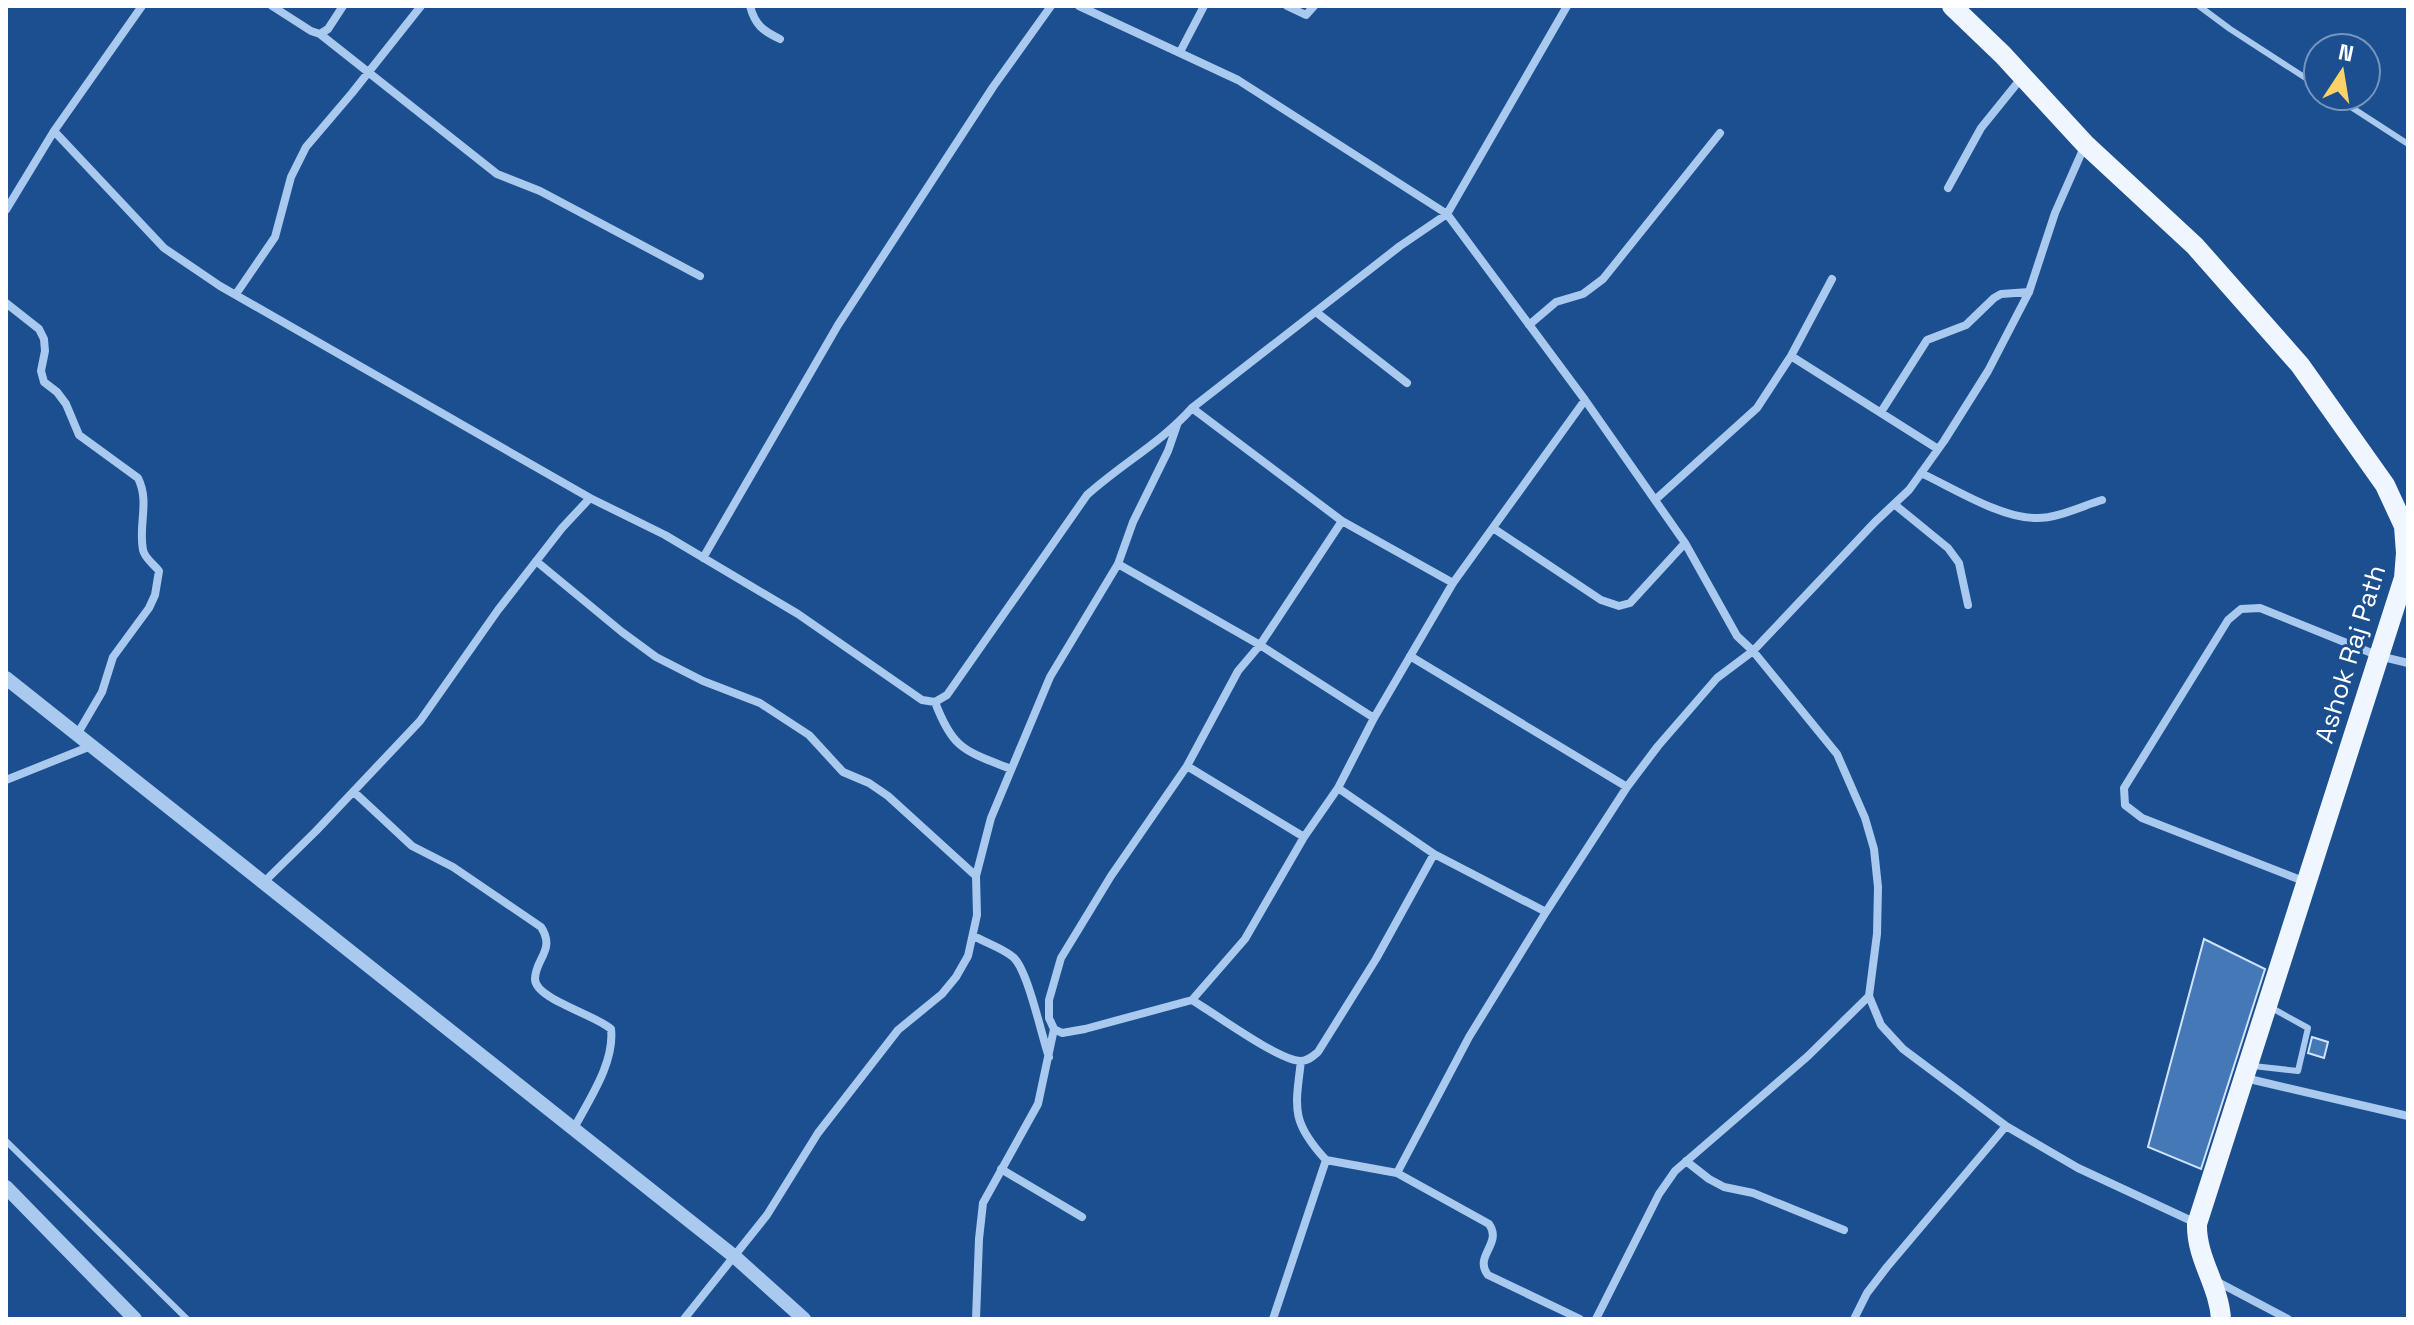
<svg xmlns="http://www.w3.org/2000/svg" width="2414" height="1325" viewBox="0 0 2414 1325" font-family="'Space Grotesk',sans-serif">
	<rect width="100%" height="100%" fill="#1b4f8f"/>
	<path fill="#4478b7" stroke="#cfe3fa" stroke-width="2" d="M 2204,939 L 2265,969 L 2201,1169 L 2148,1147 Z
		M 2312,1037 L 2328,1042 L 2324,1058 L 2308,1053 Z"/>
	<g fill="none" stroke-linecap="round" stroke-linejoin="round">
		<path stroke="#a9c9ee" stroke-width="6" d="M 2199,6 L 2230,29 L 2318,86
			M 2334,96 L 2408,144
			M 2253,1066 L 2298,1071 L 2308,1028 L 2270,1007
			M 6,1141 L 187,1319"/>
		<path stroke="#a9c9ee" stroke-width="8" d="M 142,6 L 54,131 L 164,248 L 220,286 L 590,498
			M 272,6 L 311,31 L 320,34 L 328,29 L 343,6
			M 750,6 C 755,25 763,31 780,39
			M 1079,6 L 1238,80 L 1447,214 L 1585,400 L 1685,543 L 1737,636 L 1753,651 L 1837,754 L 1865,818 L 1874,849 L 1878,887 L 1877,934 L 1869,996 L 1881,1025 L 1903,1049 L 2006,1126 L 2078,1168 L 2196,1223
			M 1287,6 L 1306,15 L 1314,6
			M 320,34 L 497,174 L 540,191 L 700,276
			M 1180,52 L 1204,6
			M 1948,188 L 1981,128 L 2023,76
			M 6,210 L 54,131
			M 236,294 L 275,237 L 291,177 L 306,147 L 352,93 L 421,6
			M 6,303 L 39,329 L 44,339 L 45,351 L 41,371 L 44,382 L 57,392 L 66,404 L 79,435 L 138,478 C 150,502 138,525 143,550 C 145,559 154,564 159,571 L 155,595 L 149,608 L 113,657 L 102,692 L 78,733
			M 1316,312 L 1407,383
			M 1529,325 L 1556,302 L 1583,294 L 1603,279 L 1720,133
			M 1791,356 L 1938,449
			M 1192,408 L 1342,521
			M 1881,412 L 1927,340 L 1966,325 L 1994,298 L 2001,294 L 2029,292
			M 1177,425 L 1168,451 L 1133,522 L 1118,564 L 1260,645 L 1374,718
			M 1921,473 C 1953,488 2002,519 2037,518 C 2058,518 2082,506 2102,500
			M 1655,500 L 1757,408 L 1791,356 L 1832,279
			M 1894,504 L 1948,548 L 1959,563 L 1968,605
			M 1493,528 L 1601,600 L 1619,606 L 1630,603 L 1685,543
			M 703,558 L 838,325 L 993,87 L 1051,6
			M 536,561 L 622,632 L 656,657 L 703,681 L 760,703 L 809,735 L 843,772 L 869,783 L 888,796 L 976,876
			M 1453,583 L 1342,521 L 1260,645 L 1238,671 L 1187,766 L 1111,876 L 1061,958 L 1049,1000 L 1049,1018 L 1054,1029 L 1062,1033 L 1085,1029 L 1192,1000 L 1245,939 L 1304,837 L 1338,788 L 1374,718 L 1453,583 L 1585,400
			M 1410,656 L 1627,787
			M 935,702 C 953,750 965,751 1011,769
			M 1187,766 L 1304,837
			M 6,780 L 91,746
			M 1338,788 L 1434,854 L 1546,912
			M 354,792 L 412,846 L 453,867 L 541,927 C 556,950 535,959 535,979 C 535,999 596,1015 611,1029 C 615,1063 588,1101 573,1130
			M 2306,882 L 2142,818 L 2125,805 L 2124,788 L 2228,620 L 2241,609 L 2260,608 L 2379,656 L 2408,663
			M 263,883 L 316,831 L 420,721 L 498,610 L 562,528 L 590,498 L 665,535 L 798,614 L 922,700 L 935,702 L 947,695 L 1087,495 C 1120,465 1162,442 1192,408 L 1400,246 L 1447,214 L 1567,6
			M 974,936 C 986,943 1002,948 1013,957 C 1028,970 1041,1034 1049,1057
			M 1192,1000 C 1214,1013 1279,1061 1301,1061 C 1308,1061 1313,1056 1318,1052 L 1376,959 L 1434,854
			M 1301,1061 C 1295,1109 1291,1122 1326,1160
			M 2245,1078 L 2408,1116
			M 1686,1161 L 1709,1179 L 1724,1187 L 1753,1193 L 1844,1230
			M 1001,1169 L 1082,1217
			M 1397,1173 L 1489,1224 C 1503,1244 1473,1256 1488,1275 L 1580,1319
			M 2214,1280 L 2288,1319
			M 684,1319 L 767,1215 L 818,1133 L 898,1030 L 942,994 L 956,977 L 968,956 L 977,915 L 976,876 L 991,818 L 1050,677 L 1118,564
			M 976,1319 L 979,1239 L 983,1203 L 1038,1104 L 1054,1029
			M 1273,1319 L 1326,1160 L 1397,1173 L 1469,1037 L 1546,912 L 1627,787 L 1658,746 L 1717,678 L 1753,651 L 1875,522 L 1909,490 L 1944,441 L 1988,371 L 2029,292 L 2055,213 L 2085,145
			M 1596,1319 L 1659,1194 L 1675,1171 L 1808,1056 L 1869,996
			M 1854,1319 L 1867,1293 L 1887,1267 L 2006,1126"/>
		<path stroke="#a9c9ee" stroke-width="14" d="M 6,678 L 735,1257 L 804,1319
			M 6,1187 L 135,1319"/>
		<path stroke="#f0f6ff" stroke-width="20" d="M 1952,6 L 2003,55 L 2085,144 L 2195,246 L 2300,365 L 2385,485 L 2404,526 L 2406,553 L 2404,578 L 2197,1224 C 2196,1258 2219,1285 2221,1319"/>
	</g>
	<g text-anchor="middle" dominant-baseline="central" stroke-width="6" stroke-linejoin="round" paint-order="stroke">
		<g font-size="26" fill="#fff" stroke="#1b4f8f">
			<text transform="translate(2350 654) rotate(-73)">Ashok Raj Path</text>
		</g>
	</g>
	<rect width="2414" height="1325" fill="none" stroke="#ffffff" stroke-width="16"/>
	<g transform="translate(2342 72) rotate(12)"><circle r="38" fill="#1b4f8f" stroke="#7695bc" stroke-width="2"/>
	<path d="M0-6L14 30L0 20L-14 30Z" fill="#ffd166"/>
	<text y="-12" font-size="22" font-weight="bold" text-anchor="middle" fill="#ffffff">N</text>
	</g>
</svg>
